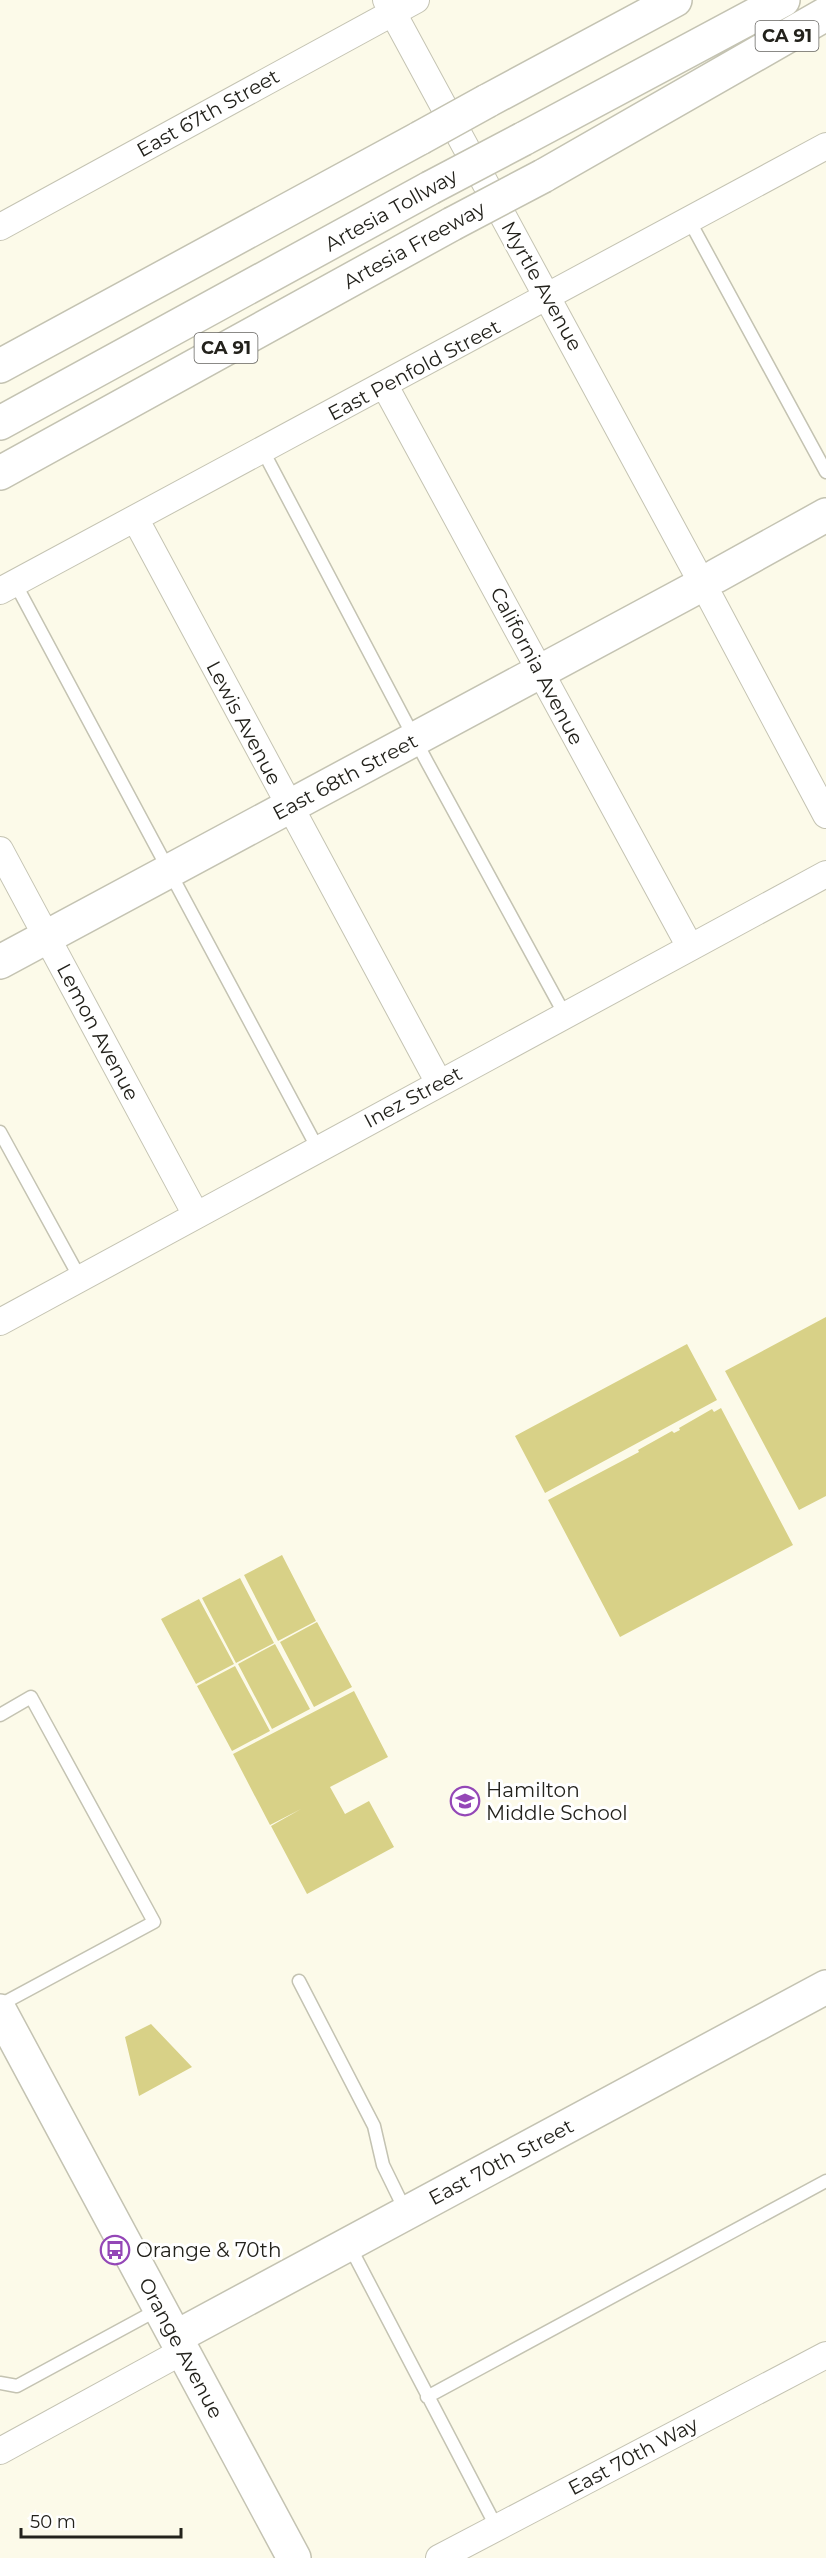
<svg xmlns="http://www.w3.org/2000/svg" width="826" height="2558" viewBox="0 0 826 2558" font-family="Montserrat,sans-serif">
	<rect width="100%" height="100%" fill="#fcfae9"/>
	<path fill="#d8d187" d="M 826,1317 L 826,1496 L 799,1510 L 725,1371 Z
		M 687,1344 L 717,1400 L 545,1493 L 515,1436 Z
		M 721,1408 L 793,1545 L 620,1637 L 548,1500 L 639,1452 L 638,1450 L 672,1431 L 674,1433 L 680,1430 L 679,1428 L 712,1409 L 714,1412 Z
		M 282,1555 L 316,1621 L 278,1641 L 244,1575 Z
		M 240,1578 L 274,1643 L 236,1663 L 202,1598 Z
		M 199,1599 L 234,1664 L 196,1684 L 161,1619 Z
		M 317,1622 L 352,1687 L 314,1707 L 280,1642 Z
		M 275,1644 L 310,1709 L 272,1729 L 238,1664 Z
		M 235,1666 L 270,1731 L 232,1751 L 197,1686 Z
		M 354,1691 L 388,1757 L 330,1787 L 345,1814 L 369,1801 L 394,1847 L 307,1894 L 271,1826 L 301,1809 L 270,1825 L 233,1754 Z
		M 151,2024 L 192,2067 L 139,2096 L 125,2037 Z"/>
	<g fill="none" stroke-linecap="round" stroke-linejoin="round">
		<g stroke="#c4c3b2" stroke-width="15">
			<path id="lane" d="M 689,220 L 826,472
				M 263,451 L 427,762 L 565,1015
				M 15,583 L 318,1149
				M 0,1132 L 80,1278
				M 0,1715 L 31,1697 L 154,1922 L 0,2005
				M 299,1981 L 374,2126 L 383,2165 L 406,2212
				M 349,2245 L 497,2528
				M 0,2383 L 17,2386 L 159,2309
				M 427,2397 L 826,2181"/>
		</g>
		<g stroke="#c4c3b2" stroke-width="28">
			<path id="street" d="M 386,0 L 696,572
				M 0,227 L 416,0
				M 385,386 L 690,947
				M 136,520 L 439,1083
				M 0,591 L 826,146
				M 711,599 L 826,815
				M 0,850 L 196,1215
				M 0,1322 L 826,874
				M 0,2451 L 183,2351
				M 439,2558 L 826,2355"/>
		</g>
		<g stroke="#c4c3b2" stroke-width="36">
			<path id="secondary" d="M 716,576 L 826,515
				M 0,962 L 690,591
				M 0,2011 L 294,2558
				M 176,2337 L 826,1987"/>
		</g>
		<g stroke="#c4c3b2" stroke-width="36">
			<path id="highway" d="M 487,101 L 675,0
				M 523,139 L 783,0
				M 543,176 L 826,14
				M 0,366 L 420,138
				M 0,423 L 430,188
				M 0,473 L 452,224"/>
		</g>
		<use href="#lane" stroke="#fff" stroke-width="12"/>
		<use href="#street" stroke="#fff" stroke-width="26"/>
		<use href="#secondary" stroke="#fff" stroke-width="33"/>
		<use href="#highway" stroke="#fff" stroke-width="33"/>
		<g stroke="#c4c3b2" stroke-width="36" stroke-linecap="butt">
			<path id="highway-bridge" d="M 420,138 L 487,101
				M 430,188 L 523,139
				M 452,224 L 543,176"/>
		</g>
		<use href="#highway-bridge" stroke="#fff" stroke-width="33"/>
	</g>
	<defs>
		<g id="school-ring" transform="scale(1.5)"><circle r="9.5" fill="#fff" stroke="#9447b7" stroke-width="1.5"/><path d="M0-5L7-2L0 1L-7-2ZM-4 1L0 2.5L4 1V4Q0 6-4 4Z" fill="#9447b7"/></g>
		<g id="bus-ring" transform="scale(1.5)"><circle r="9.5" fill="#fff" stroke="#9447b7" stroke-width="1.5"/><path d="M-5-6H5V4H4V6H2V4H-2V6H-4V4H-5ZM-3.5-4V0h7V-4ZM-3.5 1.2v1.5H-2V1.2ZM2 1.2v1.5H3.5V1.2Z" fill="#9447b7"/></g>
	</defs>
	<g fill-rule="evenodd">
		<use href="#school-ring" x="465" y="1801"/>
		<use href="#bus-ring" x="115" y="2250"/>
	</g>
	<g text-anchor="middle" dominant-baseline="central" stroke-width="6" stroke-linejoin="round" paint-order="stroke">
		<g fill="#fff" stroke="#656460" stroke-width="1.5">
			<rect x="755.5" y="21" width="63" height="30" rx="4.5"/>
			<rect x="194.5" y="333" width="63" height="30" rx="4.5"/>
		</g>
		<g font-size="18" font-weight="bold" fill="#23221c">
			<text x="787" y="36">CA 91</text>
			<text x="226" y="348">CA 91</text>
		</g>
		<g font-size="20" fill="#23221c" stroke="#fff">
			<text transform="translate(208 113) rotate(-29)">East 67th Street</text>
			<text transform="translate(391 210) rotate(-29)">Artesia Tollway</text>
			<text transform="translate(414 245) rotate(-29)">Artesia Freeway</text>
			<text transform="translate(542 286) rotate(61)">Myrtle Avenue</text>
			<text transform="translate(414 370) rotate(-28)">East Penfold Street</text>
			<text transform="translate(537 666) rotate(62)">California Avenue</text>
			<text transform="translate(244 723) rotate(62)">Lewis Avenue</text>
			<text transform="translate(345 777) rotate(-28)">East 68th Street</text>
			<text transform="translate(98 1032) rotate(62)">Lemon Avenue</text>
			<text transform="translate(413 1097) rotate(-28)">Inez Street</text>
			<text transform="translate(501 2162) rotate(-28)">East 70th Street</text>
			<text transform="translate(181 2348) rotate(62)">Orange Avenue</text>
			<text transform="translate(633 2456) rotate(-28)">East 70th Way</text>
		</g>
		<g font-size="20" fill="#23221c" stroke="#fff" text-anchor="start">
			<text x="486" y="1790">Hamilton<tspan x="486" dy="23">Middle School</tspan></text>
			<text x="136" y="2250">Orange &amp; 70th</text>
		</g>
	</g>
	<path d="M21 2528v9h160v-9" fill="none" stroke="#23221c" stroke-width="3"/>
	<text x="30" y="2528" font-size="18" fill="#23221c" stroke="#ffffff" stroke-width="4.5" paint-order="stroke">50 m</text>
</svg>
